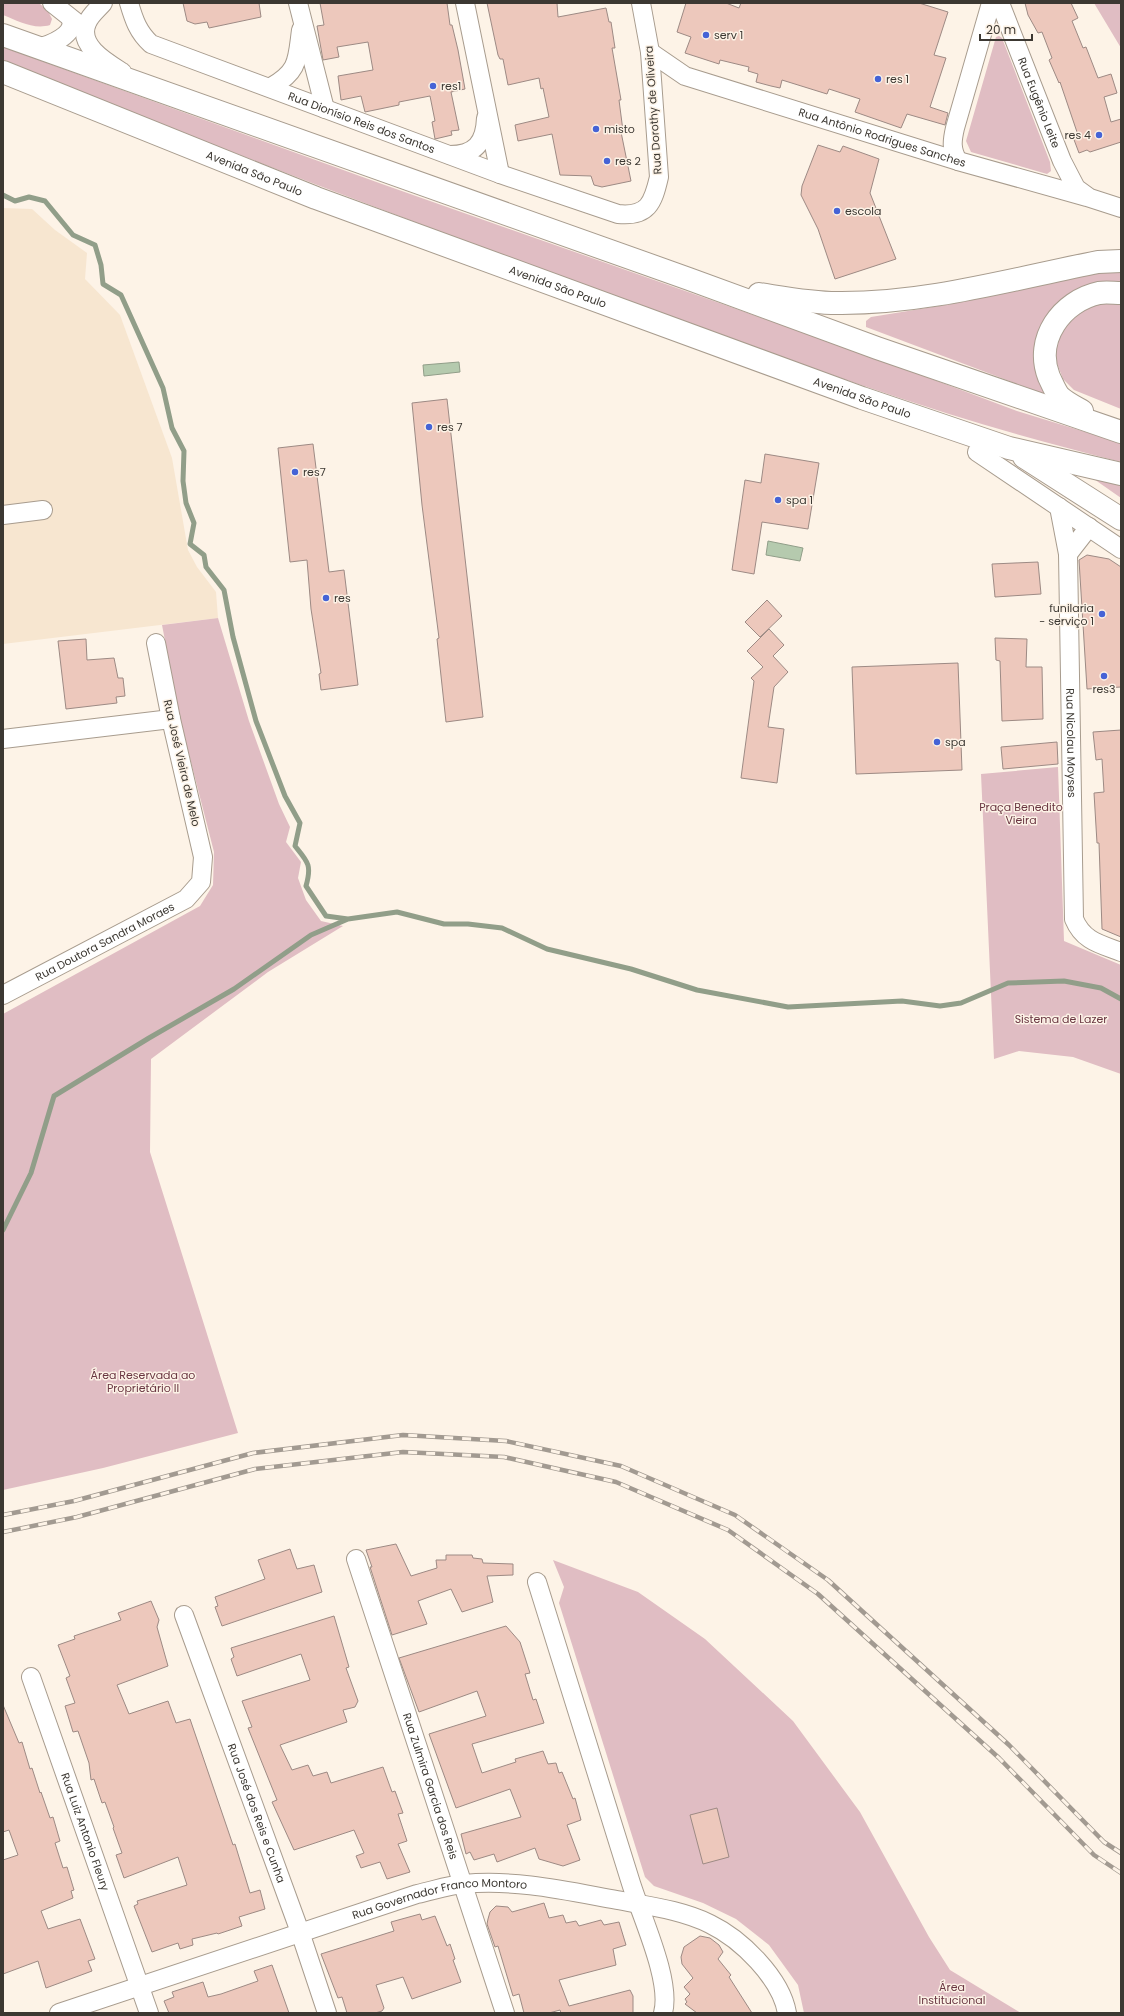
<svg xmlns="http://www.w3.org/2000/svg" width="1124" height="2016" viewBox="0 0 1124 2016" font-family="Poppins,sans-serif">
	<rect width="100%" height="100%" fill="#fdf3e7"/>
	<path fill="#f7e6d0" d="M 3,208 L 32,209 L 55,230 L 87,253 L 85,279 L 120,315 L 172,458 L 188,550 L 197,567 L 216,592 L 218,618 L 3,644 Z"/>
	<path fill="#e0bdc3" d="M 1094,3 L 1121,3 L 1121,48 Z
		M 999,36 L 1002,38 L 1050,162 L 1051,171 L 1047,174 L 971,152 L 966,141 L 996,37 Z
		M 3,47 L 382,184 L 884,361 L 1017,411 L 1121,443 L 1121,462 C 1063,447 1006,432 949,414 C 831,377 715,333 599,291 C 399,217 200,141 3,61 Z
		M 1121,271 L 1121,286 L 1065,298 L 1051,311 L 1043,326 L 1046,391 L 1044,394 L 866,327 L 866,321 L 871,317 L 957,303 L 1087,274 Z
		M 1121,301 L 1121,409 L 1074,390 L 1063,379 L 1056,361 L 1054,347 L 1060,330 L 1090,303 Z
		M 1091,477 L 1121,484 L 1121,498 Z
		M 218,618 L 249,721 L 279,804 L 290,827 L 286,842 L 301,862 L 298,878 L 306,900 L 321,921 L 343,926 L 268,972 L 151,1059 L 150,1152 L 238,1433 L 103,1468 L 3,1490 L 3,1014 L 200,906 L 213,885 L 214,852 L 181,723 L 162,625 Z
		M 1058,767 L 1064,941 L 1121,965 L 1121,1074 L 1073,1057 L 1019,1051 L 994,1059 L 981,774 Z
		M 553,1560 L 638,1592 L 705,1639 L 793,1721 L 860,1812 L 929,1937 L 950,1970 L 1021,2013 L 804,2013 L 798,1985 L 769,1945 L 736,1919 L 703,1903 L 654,1886 L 645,1877 L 559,1603 L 564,1587 Z"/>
	<path fill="#dfb9bf" d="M 3,3 L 39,3 L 48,11 L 52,19 L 50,25 C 34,30 18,21 3,15 Z"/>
	<path fill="#b5caae" stroke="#919e89" d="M 459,362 L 460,372 L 424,376 L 423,365 Z
		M 768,541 L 803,548 L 800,561 L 766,555 Z"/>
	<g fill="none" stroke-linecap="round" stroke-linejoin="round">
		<path stroke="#919e89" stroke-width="5" d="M 3,195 L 15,201 L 29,197 L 45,201 L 73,235 L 95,245 L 101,265 L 103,284 L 121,295 L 163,388 L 172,428 L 184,451 L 183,481 L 186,503 L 194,523 L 190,544 L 204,555 L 206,567 L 224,590 L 233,637 L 256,721 L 285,796 L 300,823 L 295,846 C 308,862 312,865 306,886 L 326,916 L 348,919 L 397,912 L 444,924 L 468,924 L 502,928 L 547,949 L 631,969 L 697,990 L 788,1007 L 902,1001 L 940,1006 L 961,1003 L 1008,983 L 1064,981 L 1101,988 L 1121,999
			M 3,1230 L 31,1173 L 54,1096 L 149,1038 L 234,989 L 311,935 L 348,919"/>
	</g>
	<path fill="#edc8bc" stroke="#9d8a84" d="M 183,3 L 259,3 L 261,17 L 209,28 L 207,22 L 195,24 L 187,21 Z
		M 320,3 L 447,3 L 450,25 L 452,25 L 458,50 L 465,89 L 451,92 L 459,130 L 451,131 L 452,135 L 435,139 L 432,122 L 435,121 L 430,96 L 399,102 L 399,105 L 365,112 L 361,96 L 341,100 L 338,76 L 373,70 L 368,42 L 337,47 L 339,57 L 323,60 L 317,26 L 324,25 Z
		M 487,3 L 557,3 L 558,17 L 606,8 L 609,22 L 611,22 L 615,48 L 612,48 L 621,100 L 619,100 L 623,131 L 621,132 L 631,181 L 602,187 L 594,185 L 591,176 L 560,175 L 552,134 L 518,141 L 515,125 L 549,117 L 543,88 L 541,89 L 539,78 L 508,85 L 503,59 L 500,59 L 498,55 Z
		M 686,3 L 726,3 L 739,8 L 741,3 L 919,3 L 948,12 L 934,55 L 946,58 L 930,107 L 948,113 L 945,125 L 907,114 L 901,128 L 855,112 L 860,99 L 829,89 L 827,94 L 782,80 L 780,88 L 771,86 L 756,82 L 758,74 L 748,71 L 749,67 L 720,60 L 719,64 L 685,53 L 691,37 L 677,32 Z
		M 1025,3 L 1071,3 L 1078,18 L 1072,21 L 1083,48 L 1086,47 L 1098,78 L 1111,74 L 1117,93 L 1104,97 L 1111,122 L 1121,119 L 1121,142 L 1090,152 L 1087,150 L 1079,153 L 1073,137 L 1078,135 L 1060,82 L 1059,83 L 1049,60 L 1052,58 L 1042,32 L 1038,33 L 1028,15 Z
		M 818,145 L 840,152 L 843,146 L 879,159 L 870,193 L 896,259 L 835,279 L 818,229 L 801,195 L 802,186 Z
		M 447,399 L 483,717 L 446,722 L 437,639 L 439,638 L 422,505 L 412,403 Z
		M 313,444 L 329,572 L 344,570 L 358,685 L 321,690 L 319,674 L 321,673 L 311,609 L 307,560 L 290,562 L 278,448 Z
		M 765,454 L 819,463 L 808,529 L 762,522 L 754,574 L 732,570 L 745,480 L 761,483 Z
		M 1087,555 L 1109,559 L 1121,567 L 1121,687 L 1087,689 L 1079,560 Z
		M 1038,562 L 1041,594 L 995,597 L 992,564 Z
		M 767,600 L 782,616 L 760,637 L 745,622 Z
		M 769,629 L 784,645 L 773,656 L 788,672 L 774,687 L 768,727 L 784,729 L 777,783 L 741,778 L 754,681 L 751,678 L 763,667 L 747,651 Z
		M 995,638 L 1027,639 L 1026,667 L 1042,667 L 1043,719 L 1002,721 L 1000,661 L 996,660 Z
		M 86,639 L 87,660 L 114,658 L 118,678 L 123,678 L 125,696 L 116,697 L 117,703 L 66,709 L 58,641 Z
		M 958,663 L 962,770 L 856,774 L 852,667 Z
		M 1121,730 L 1121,937 L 1102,929 L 1099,843 L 1097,843 L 1094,793 L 1104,792 L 1102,759 L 1096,760 L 1093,732 Z
		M 1057,742 L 1058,764 L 1003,769 L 1001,747 Z
		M 396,1544 L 411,1576 L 437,1568 L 436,1560 L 446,1560 L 446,1555 L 472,1555 L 473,1558 L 482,1559 L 483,1563 L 513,1564 L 513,1575 L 487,1576 L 493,1602 L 462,1612 L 451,1589 L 418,1601 L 427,1624 L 392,1635 L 370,1567 L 372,1567 L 366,1550 Z
		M 290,1549 L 297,1569 L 314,1565 L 322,1592 L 222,1626 L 215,1607 L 218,1606 L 215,1597 L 265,1579 L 258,1560 Z
		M 151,1601 L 159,1620 L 157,1627 L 168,1666 L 117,1685 L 129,1714 L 168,1701 L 176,1723 L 190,1719 L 233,1845 L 235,1844 L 250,1893 L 260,1890 L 265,1909 L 239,1917 L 242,1926 L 218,1934 L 217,1933 L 192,1939 L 193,1945 L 180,1949 L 178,1943 L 152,1952 L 134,1906 L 138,1904 L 137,1901 L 187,1885 L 178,1857 L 124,1878 L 116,1855 L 122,1853 L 113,1828 L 114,1827 L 105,1802 L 102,1803 L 94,1779 L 91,1780 L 89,1763 L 78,1731 L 73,1732 L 65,1706 L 75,1703 L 66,1678 L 70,1676 L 58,1645 L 75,1639 L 74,1636 L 121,1620 L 118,1613 Z
		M 334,1616 L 349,1667 L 346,1668 L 358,1701 L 355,1707 L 343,1710 L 347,1722 L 280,1745 L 292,1770 L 308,1765 L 313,1776 L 327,1772 L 331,1783 L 383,1767 L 392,1792 L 395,1791 L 403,1813 L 398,1814 L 407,1841 L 398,1844 L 410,1872 L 387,1879 L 380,1862 L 361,1868 L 356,1856 L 364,1853 L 354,1830 L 294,1850 L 272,1802 L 277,1800 L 248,1728 L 252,1727 L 242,1701 L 310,1680 L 301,1654 L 237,1676 L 231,1659 L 234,1657 L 231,1648 Z
		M 506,1626 L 520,1642 L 530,1673 L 525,1674 L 533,1700 L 536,1699 L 544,1723 L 472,1744 L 482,1773 L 516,1762 L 515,1759 L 543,1751 L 548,1764 L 556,1763 L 559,1773 L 562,1772 L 573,1799 L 575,1798 L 581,1820 L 567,1825 L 580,1860 L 563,1866 L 539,1859 L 535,1848 L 497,1862 L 494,1854 L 474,1860 L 470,1852 L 466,1854 L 461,1834 L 521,1817 L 510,1789 L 456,1808 L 429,1734 L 486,1716 L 477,1691 L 419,1712 L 399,1658 Z
		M 3,1705 L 19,1743 L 22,1742 L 30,1769 L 32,1768 L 40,1793 L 41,1792 L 50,1818 L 53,1817 L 60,1841 L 55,1843 L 63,1868 L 67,1867 L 74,1890 L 71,1891 L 73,1898 L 41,1911 L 48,1929 L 80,1919 L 95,1959 L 88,1961 L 92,1971 L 46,1988 L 38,1961 L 3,1974 L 3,1860 L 18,1855 L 9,1830 L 3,1832 Z
		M 717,1808 L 729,1857 L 703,1864 L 690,1815 Z
		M 544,1903 L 549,1918 L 563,1915 L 566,1923 L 576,1921 L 579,1926 L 601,1920 L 604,1925 L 619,1922 L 626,1945 L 613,1949 L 616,1965 L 559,1980 L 569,2006 L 630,1990 L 633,1996 L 633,2013 L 561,2013 L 560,2010 L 549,2013 L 524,2013 L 519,1994 L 513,1996 L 498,1946 L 495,1947 L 487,1924 L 488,1919 L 490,1912 L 496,1906 L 508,1907 L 512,1912 Z
		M 420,1914 L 422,1920 L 435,1916 L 447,1946 L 450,1944 L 455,1959 L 453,1960 L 461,1982 L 412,1999 L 403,1977 L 376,1985 L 384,2008 L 382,2011 L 375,2013 L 347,2013 L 342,1997 L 338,1998 L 321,1954 L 394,1931 L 391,1922 Z
		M 700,1936 L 710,1938 L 719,1945 L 723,1952 L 718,1959 L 731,1975 L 729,1977 L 752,2013 L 697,2013 L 685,2004 L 687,2002 L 685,1999 L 690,1994 L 684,1987 L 693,1978 L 682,1964 L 681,1957 L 684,1947 Z
		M 272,1965 L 289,2013 L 169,2013 L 164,2001 L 174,1997 L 172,1992 L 203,1982 L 208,1997 L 221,1994 L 258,1981 L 254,1971 Z"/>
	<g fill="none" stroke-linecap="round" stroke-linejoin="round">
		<g stroke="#a89c8e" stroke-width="20">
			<g id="minor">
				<path d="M 52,3 L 81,26"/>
				<path d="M 103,3 C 98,9 90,15 87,23 C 77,45 106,62 122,72"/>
				<path id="s1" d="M 129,3 C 134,20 138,32 151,44 L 500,174 L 618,214 C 648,217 653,203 659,177 L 650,52 L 641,3"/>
				<path d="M 298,3 L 325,109"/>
				<path d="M 465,3 L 500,174"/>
				<path id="s2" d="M 1000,3 L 1062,161 L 1076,188 L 1087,196"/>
				<path d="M 37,48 C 50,45 76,35 71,19"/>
				<path id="s3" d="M 650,52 L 685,76 L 958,161 L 1087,197 L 1121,208"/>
				<path d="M 271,87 C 299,71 297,60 301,30"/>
				<path d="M 450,155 C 475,155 485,143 486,118"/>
				<path d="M 958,161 C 951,149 952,141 955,128 L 991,3"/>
				<path d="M 977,452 L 1121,549"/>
				<path d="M 1059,507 L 1068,554 L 1089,527"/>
				<path d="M 3,515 L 43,510"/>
				<path id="s4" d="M 1068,554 L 1074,919 C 1083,941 1100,944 1121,952"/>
				<path d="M 3,739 L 171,719"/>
				<path id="s5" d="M 3,995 L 186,899 L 201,882 L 203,857 L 171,719 L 156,643"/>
				<path id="s6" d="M 356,1559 L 505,2013"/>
				<path d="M 537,1582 C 568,1681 599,1781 630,1880 C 640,1914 672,1980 663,2013"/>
				<path id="s7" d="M 184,1615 L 300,1932 L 327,2013"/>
				<path id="s8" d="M 31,1677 L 149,2013"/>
				<path id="s9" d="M 59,2013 L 417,1894 C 432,1891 448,1885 464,1884 C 515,1879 567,1891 617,1900 C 648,1906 682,1910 710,1924 C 741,1939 781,1978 787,2013"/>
			</g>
		</g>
		<g stroke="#a89c8e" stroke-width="24">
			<g id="major">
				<path d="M 3,35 L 689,279 L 877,348 L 1121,432"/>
				<path id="s10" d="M 3,72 L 316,198 L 862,398 L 1009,448 L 1121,474"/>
				<path d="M 759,294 C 785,298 811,303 837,303 C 925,304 1012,279 1098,262 L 1121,261"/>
				<path d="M 1082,411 C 1075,407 1065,402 1059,396 C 1055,391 1052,383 1049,377 C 1034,339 1062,301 1099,293 C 1106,292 1114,293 1121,293"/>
				<path d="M 1024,457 L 1121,519"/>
			</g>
		</g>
		<use href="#minor" stroke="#fff" stroke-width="18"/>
		<use href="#major" stroke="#fff" stroke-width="22"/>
		<g stroke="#a29a91" stroke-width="4.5">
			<path id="rail" d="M 3,1515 L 74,1501 L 253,1453 L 403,1435 L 506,1441 L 621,1466 L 735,1515 L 828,1580 L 1009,1745 L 1104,1842 L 1121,1853
				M 3,1532 L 77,1517 L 255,1469 L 403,1452 L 504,1457 L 616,1482 L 728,1530 L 818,1594 L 999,1758 L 1094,1855 L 1121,1873"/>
		</g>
		<use href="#rail" stroke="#fdf3e7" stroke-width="3" stroke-dasharray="9" stroke-linecap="butt"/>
	</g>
	<g fill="#4563d6" stroke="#fdf3e7" stroke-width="1.5">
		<circle cx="706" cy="35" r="4"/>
		<circle cx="878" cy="79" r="4"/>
		<circle cx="433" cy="86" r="4"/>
		<circle cx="596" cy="129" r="4"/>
		<circle cx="1099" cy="135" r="4"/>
		<circle cx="607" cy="161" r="4"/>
		<circle cx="837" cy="211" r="4"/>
		<circle cx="429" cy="427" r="4"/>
		<circle cx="295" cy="472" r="4"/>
		<circle cx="778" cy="500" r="4"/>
		<circle cx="326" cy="598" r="4"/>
		<circle cx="1102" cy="614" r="4"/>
		<circle cx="1104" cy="676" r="4"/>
		<circle cx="937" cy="742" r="4"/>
	</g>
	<g text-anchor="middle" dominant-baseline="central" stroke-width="3" stroke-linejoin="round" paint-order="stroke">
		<g font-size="11" fill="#3c3832" stroke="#fdf3e7" text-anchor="start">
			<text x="714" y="35">serv 1</text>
			<text x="886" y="79">res 1</text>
			<text x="441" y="86">res1</text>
			<text x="604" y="129">misto</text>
			<text x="1091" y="135" text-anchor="end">res 4</text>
			<text x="615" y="161">res 2</text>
			<text x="845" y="211">escola</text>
			<text x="437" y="427">res 7</text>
			<text x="303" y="472">res7</text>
			<text x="786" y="500">spa 1</text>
			<text x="334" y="598">res</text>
			<text x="1094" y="608" text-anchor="end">funilaria<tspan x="1094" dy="13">- serviço 1</tspan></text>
			<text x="1104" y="689" text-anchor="middle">res3</text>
			<text x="945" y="742">spa</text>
		</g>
		<g font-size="11" fill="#3c3832" stroke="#fdf3e7">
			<text stroke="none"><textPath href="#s2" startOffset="107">Rua Eugênio Leite</textPath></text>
			<text transform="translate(653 110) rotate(-94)">Rua Dorothy de Oliveira</text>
			<text stroke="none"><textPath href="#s1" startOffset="272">Rua Dionísio Reis dos Santos</textPath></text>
			<text stroke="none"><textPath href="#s3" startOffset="249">Rua Antônio Rodrigues Sanches</textPath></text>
			<text stroke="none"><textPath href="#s10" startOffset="271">Avenida São Paulo</textPath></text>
			<text stroke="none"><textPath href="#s10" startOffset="595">Avenida São Paulo</textPath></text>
			<text stroke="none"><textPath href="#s10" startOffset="919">Avenida São Paulo</textPath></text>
			<text stroke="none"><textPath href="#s4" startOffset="189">Rua Nicolau Moyses</textPath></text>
			<text transform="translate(182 763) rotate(77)">Rua José Vieira de Melo</text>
			<text stroke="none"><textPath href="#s5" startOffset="115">Rua Doutora Sandra Moraes</textPath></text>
			<text stroke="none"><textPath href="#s6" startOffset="239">Rua Zulmira Garcia dos Reis</textPath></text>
			<text stroke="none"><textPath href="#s7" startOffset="211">Rua José dos Reis e Cunha</textPath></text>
			<text stroke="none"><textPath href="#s8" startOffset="164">Rua Luiz Antonio Fleury</textPath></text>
			<text stroke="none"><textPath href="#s9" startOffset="399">Rua Governador Franco Montoro</textPath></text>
		</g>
		<g font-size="11" fill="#693641" stroke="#fdf3e7">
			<text x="1021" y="807">Praça Benedito<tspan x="1021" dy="13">Vieira</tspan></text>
			<text x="1061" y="1019">Sistema de Lazer</text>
			<text x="143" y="1375">Área Reservada ao<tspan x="143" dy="13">Proprietário II</tspan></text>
			<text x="952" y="1987">Área<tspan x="952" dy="13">Institucional</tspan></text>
		</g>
	</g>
	<rect width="1124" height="2016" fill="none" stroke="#3c3832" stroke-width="8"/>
	<path d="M980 34v6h52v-6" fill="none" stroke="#3c3832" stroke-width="2"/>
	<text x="986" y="34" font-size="12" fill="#3c3832" stroke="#fdf3e7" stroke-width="3" paint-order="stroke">20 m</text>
</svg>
